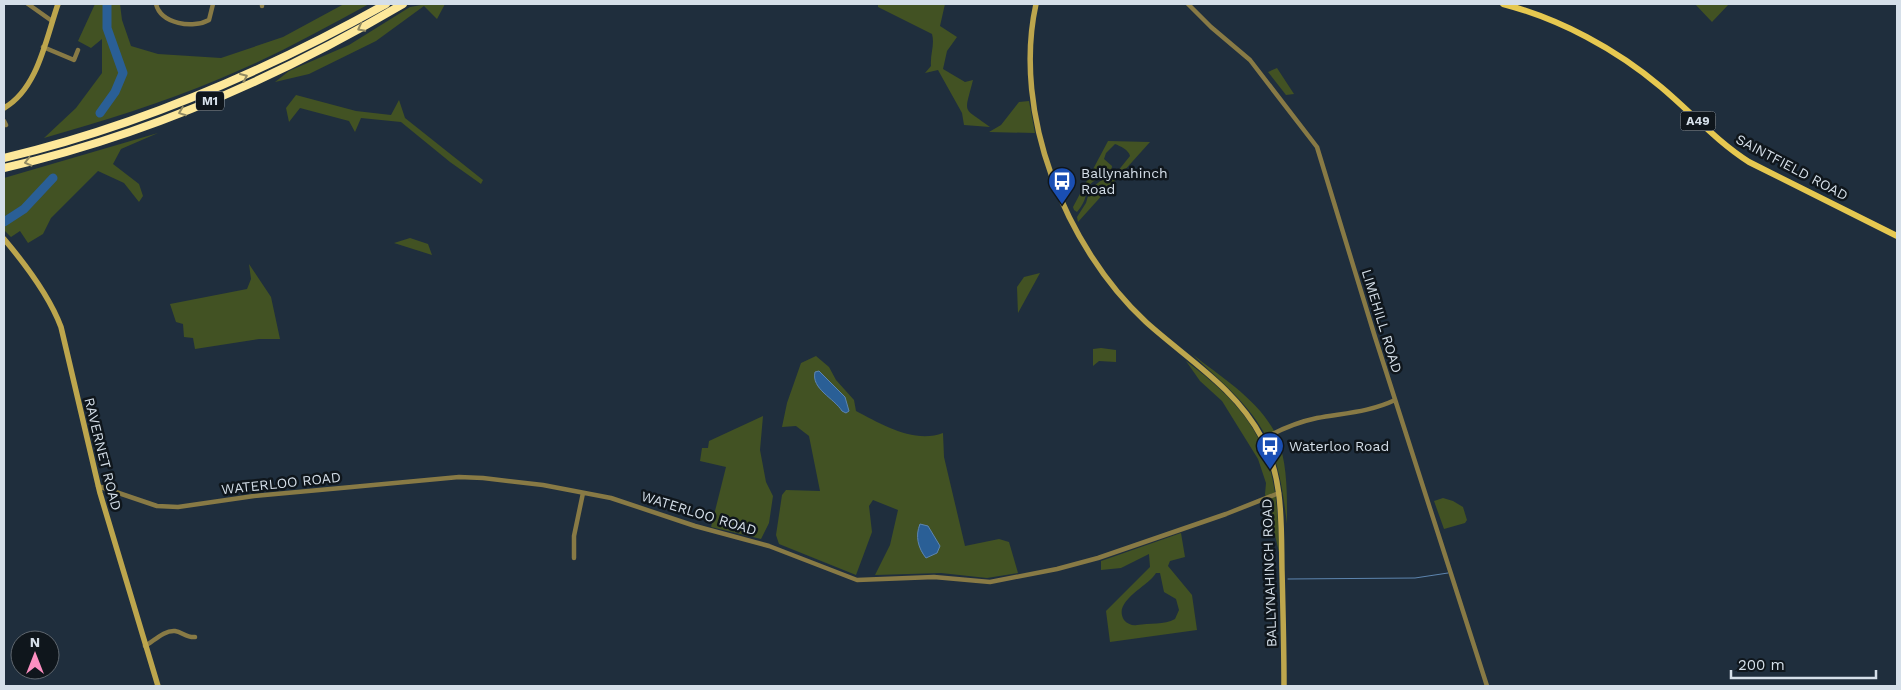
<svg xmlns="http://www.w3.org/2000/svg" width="1901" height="690" viewBox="0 0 1901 690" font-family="'Work Sans',sans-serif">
	<rect width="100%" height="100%" fill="#1f2e3d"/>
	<path fill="#425223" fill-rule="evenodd" d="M 95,4 L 120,4 L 122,20 L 131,46 L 158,54 L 221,58 L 283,37 L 344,4 L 369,4 C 320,31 270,58 219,79 C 162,103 103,121 44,138 L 76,108 L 102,73 L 102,39 L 91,48 L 78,41 Z
		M 427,4 L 445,4 L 437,19 L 424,6 L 376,41 L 309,74 L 275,82 L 289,71 L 349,45 L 410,7 Z
		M 878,4 L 945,4 L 940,26 L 957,37 L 947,51 L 943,69 L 965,82 L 973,80 C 964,116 962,106 990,127 L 964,125 L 962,113 L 938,70 L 925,73 L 931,66 C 930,54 935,45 932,34 L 878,7 Z
		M 1695,4 L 1729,4 L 1712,22 Z
		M 1277,68 L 1294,94 L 1286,95 L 1268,72 Z
		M 296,95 L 356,111 L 391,115 L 399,100 L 405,118 L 483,180 L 481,184 L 450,162 L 401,122 L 361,118 L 355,132 L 349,121 L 300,108 L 289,122 L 286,108 Z
		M 1029,101 L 1035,133 L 989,132 L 1001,125 L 1019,102 Z
		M 158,133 L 121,149 L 113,164 L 139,184 L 143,196 L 139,202 L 124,183 L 98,171 L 51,218 L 43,234 L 28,243 L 20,231 L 11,237 L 4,230 L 4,226 L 34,204 L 29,201 L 4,217 L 4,178 Z
		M 1108,141 L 1150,142 L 1078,222 L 1077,217 L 1086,203 L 1090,189 L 1103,179 L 1113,177 L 1130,156 C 1129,150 1120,146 1115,144 L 1106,153 L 1104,159 L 1112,166 L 1111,173 C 1075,186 1095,192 1077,212 L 1074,210 L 1073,207 Z
		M 410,238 L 428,244 L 432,255 L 394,243 Z
		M 249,264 L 271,297 L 280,339 L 259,339 L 195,349 L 193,338 L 184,337 L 183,324 L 176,322 L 170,304 L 247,289 L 251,279 Z
		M 1040,273 L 1018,313 L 1018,314 L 1017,287 L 1024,277 Z
		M 1101,348 L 1116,350 L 1116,362 L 1099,361 L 1093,366 L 1093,349 Z
		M 1192,354 C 1222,378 1261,401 1277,437 C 1288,464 1287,496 1287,524 C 1283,493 1279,459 1263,431 C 1246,401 1217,378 1192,354 Z
		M 816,356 L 829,367 L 836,380 L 854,400 L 856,411 C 881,424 914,444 943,433 L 944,457 L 965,546 L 999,539 L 1009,542 L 1018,573 L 987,578 L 941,573 L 875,575 L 890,545 L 898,510 L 873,500 L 869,506 L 872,532 L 856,575 L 779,544 L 776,535 L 782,495 L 786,490 L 820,491 L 809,436 L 796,426 L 782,427 L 787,403 L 801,363 ZM 814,376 C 830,382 842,389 848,406 L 842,411 C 834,398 819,392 814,376 Z
		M 1186,361 C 1262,418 1278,459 1279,552 L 1265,494 L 1266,483 L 1258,459 L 1222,401 L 1200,381 Z
		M 763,416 L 760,450 L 766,482 L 773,496 L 769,523 L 761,539 L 711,527 L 726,467 L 700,461 L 702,448 L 708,448 L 709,441 Z
		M 1443,498 L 1453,501 L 1463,507 L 1467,520 L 1465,523 L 1444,529 L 1434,501 Z
		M 1181,533 L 1185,557 L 1170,561 L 1168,566 L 1192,595 L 1197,630 L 1110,642 L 1106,611 L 1150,567 L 1149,554 L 1121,568 L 1101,570 L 1101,561 ZM 1160,573 L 1164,592 L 1176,599 L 1179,610 L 1175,619 C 1164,625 1150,623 1137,625 C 1133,626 1127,624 1124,620 C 1112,601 1149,586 1156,573 Z"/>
	<path fill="#2a5f96" stroke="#5d85af" d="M 819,371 L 845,397 L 849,411 L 846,413 L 842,411 C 834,398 811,389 815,372 Z
		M 920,524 L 928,526 L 940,546 L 937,553 L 926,558 C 918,548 915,536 920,524 Z"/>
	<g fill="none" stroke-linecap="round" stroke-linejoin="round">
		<path stroke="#5d85af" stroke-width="1" d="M 1288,579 L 1415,578 L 1448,573"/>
		<path stroke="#2a5f96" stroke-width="9" d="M 100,113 L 115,92 L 123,73 L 107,28 L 107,4
			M 4,222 L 24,209 L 53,178"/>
		<path stroke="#887a45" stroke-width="4.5" d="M 28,4 L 52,21
			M 156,4 C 161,24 193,29 209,20 L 213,4
			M 262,4 L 262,6
			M 1188,4 L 1211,27 L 1250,60 L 1317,147 L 1375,337 L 1487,686
			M 43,47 L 74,60 L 78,50
			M 4,121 L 6,125 L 4,125
			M 1263,439 C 1279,430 1298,422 1317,418 C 1344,413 1370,412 1395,400
			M 98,486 L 157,506 L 178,507 L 254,496 L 352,487 L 459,477 L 483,478 L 543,485 L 611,498 L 695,526 L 769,546 L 857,580 L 934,577 L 990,582 L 1057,569 L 1098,558 L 1226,514 L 1279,493
			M 574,558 L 574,536 L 583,493
			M 145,646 C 154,641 164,630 175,631 C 182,632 187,638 195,637"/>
		<path stroke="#bda64d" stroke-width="5.5" d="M 1036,4 C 1012,113 1065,247 1146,322 C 1187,359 1236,388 1262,438 C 1284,479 1281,527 1282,571 C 1283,609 1284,648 1284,686
			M 4,108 C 38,89 46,38 58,4
			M 4,239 C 26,265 49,295 61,327 L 100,493 L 158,686"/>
		<path stroke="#e6c850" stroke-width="6" d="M 1503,4 C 1560,19 1616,49 1661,87 C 1691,112 1716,141 1749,162 L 1897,236"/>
		<path stroke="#fde89b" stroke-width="8" d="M 4,158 C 139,126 266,71 386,4
			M 4,168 C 144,136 279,77 403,4"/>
	</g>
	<defs><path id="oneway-chevron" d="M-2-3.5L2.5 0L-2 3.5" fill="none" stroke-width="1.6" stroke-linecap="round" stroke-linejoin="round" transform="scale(1.25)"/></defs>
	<g stroke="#928a62">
		<use href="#oneway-chevron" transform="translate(361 28) rotate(152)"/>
		<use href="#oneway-chevron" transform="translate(244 77) rotate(-24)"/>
		<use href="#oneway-chevron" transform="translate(182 112) rotate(159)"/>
		<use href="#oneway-chevron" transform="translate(28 162) rotate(166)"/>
	</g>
	<defs>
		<g id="bus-pin" transform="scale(1.4375)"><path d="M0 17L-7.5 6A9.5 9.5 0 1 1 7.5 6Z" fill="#1a4fb4" stroke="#0f161c"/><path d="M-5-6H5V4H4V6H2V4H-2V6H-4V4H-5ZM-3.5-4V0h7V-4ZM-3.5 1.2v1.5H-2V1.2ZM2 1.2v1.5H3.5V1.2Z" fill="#fff"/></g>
	</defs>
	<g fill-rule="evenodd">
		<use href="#bus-pin" x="1062" y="181"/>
		<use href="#bus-pin" x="1270" y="446"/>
	</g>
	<g text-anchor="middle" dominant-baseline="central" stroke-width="5" stroke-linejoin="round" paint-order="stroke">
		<g fill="#0f161c" stroke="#9aa3ac" stroke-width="1">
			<rect x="196" y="91.5" width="28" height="19" rx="4"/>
			<rect x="1680.5" y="111.5" width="35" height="19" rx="4"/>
		</g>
		<g font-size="12" font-weight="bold" fill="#d5dfe9">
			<text x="210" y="101">M1</text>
			<text x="1698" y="121">A49</text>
		</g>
		<g font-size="14" fill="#d5dfe9" stroke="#0f161c">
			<text transform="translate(1792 167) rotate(28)">SAINTFIELD ROAD</text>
			<text transform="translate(1382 321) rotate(73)">LIMEHILL ROAD</text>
			<text transform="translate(103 454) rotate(76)">RAVERNET ROAD</text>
			<text transform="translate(281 483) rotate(-6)">WATERLOO ROAD</text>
			<text transform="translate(699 513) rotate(17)">WATERLOO ROAD</text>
			<text transform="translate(1269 573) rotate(-92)">BALLYNAHINCH ROAD</text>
		</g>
		<g font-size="14" fill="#d5dfe9" stroke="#0f161c" text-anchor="start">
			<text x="1081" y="173">Ballynahinch<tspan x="1081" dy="16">Road</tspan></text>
			<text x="1289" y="446">Waterloo Road</text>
		</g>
	</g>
	<rect width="1901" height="690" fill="none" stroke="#d5dfe9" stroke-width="10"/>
	<g transform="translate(35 655)"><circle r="24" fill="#0f161c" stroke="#5e666e"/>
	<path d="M0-4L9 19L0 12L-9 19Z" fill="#fc8fc1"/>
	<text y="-8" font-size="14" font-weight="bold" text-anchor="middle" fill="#d5dfe9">N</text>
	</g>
	<path d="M1731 670v8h145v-8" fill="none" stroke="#d5dfe9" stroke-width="2.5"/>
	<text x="1738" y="670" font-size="15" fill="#d5dfe9" stroke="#0f161c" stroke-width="4" paint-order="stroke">200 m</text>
</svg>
